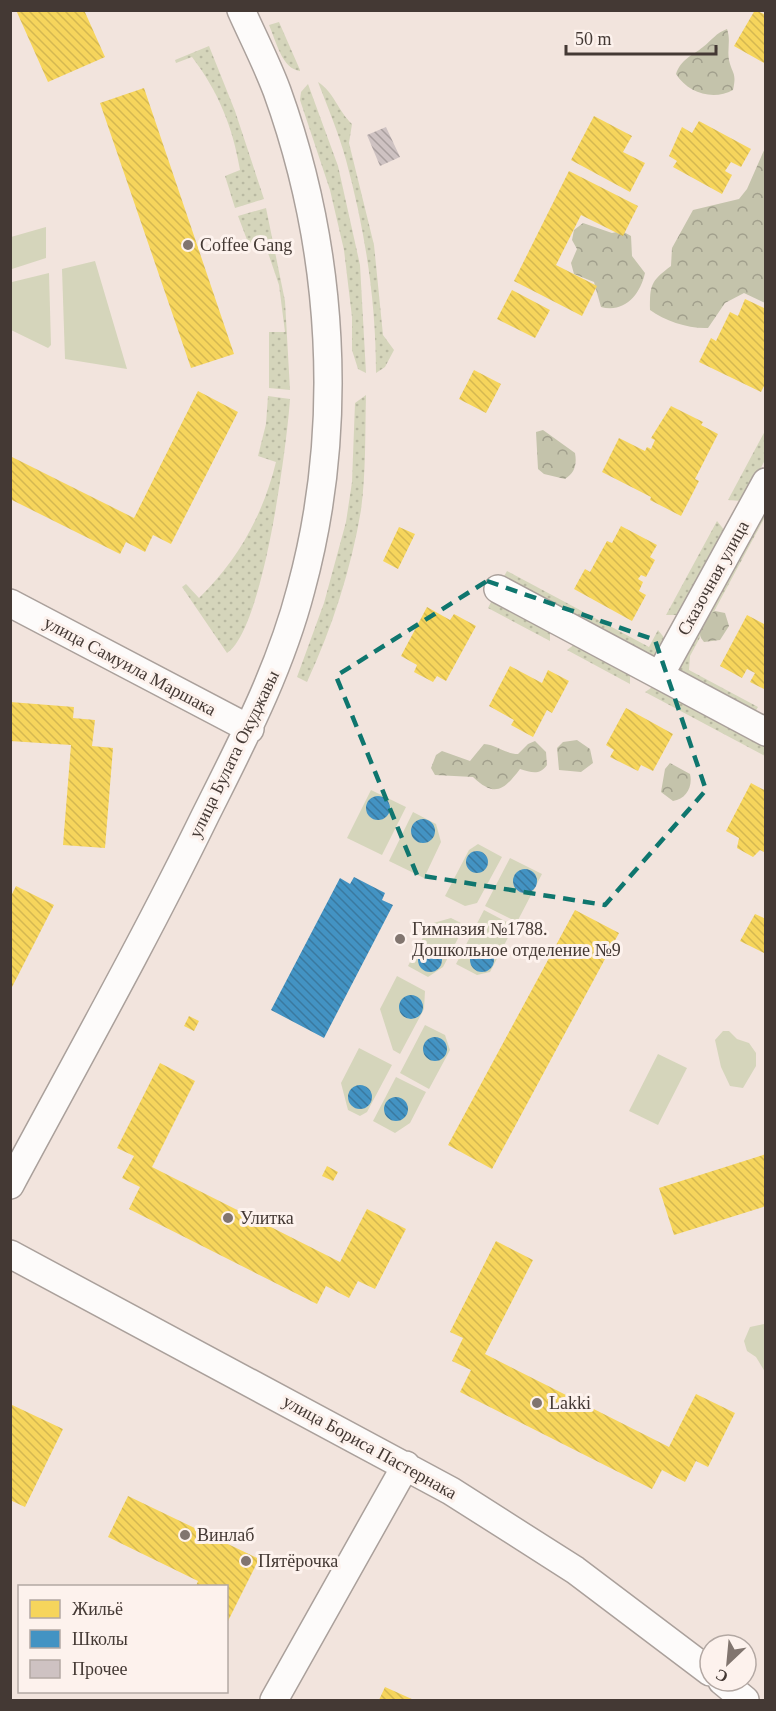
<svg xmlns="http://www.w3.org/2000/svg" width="776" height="1711" viewBox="0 0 776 1711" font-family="'Times New Roman',serif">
	<defs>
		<pattern id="grass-dots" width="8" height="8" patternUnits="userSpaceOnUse" patternTransform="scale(1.5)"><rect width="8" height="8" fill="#d5d5bb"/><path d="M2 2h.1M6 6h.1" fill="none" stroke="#b8b8a1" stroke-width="1.8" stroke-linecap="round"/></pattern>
		<pattern id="forest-crowns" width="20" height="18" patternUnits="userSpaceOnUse" patternTransform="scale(1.5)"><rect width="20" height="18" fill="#c4c3ab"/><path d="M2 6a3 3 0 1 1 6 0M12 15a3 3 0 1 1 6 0" fill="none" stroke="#a19f8c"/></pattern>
		<pattern id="homes-back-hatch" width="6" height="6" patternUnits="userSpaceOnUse" patternTransform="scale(1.5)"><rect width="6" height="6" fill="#f6d55c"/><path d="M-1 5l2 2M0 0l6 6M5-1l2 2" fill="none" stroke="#d4b851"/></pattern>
		<pattern id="schools-back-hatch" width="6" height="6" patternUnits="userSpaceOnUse" patternTransform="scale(1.5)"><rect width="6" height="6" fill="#4393c3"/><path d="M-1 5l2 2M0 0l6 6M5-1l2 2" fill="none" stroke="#3a799f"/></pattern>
		<pattern id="building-back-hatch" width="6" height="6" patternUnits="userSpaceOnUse" patternTransform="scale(1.5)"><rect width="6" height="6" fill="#cec2c2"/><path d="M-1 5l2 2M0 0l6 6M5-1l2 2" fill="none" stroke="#a99f9e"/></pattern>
	</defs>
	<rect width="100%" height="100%" fill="#f2e4dd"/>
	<path fill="url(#grass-dots)" d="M 279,22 L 300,70 L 300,71 C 282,69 276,41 269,25 Z
		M 209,46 L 235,111 L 264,199 L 235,208 L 225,176 L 240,170 C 233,127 218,91 192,57 L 176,63 L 175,60 Z
		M 318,82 C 334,92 338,111 352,124 L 349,143 L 374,245 L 383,335 L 394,350 L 385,367 L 376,373 C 376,300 365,230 346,160 C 339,134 328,108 318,82 Z
		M 308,84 L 338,166 L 360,265 L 366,373 L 358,369 L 352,350 L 352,317 L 344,250 L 330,190 L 300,100 L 301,92 Z
		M 266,208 L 285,301 L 290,390 L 269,388 L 269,332 L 285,332 L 279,285 L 264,241 L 249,245 L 238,216 Z
		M 366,395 C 365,433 366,472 361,510 C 351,570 332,628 307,682 L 297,677 L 324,603 L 346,522 L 352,482 L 355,403 Z
		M 268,396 L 290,399 C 287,445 263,631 227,653 L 182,587 L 186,584 L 199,598 C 238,560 263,515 276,462 L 258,456 L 266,424 Z
		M 765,431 L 765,460 L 746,496 L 741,501 L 728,500 Z
		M 765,502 L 765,517 L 690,656 L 689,670 L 758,707 L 755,712 L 677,675 L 678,666 Z
		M 717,521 L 725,531 L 679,615 L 666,615 Z
		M 507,571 L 649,647 L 658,630 L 666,640 L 661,654 L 652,659 L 502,580 Z
		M 493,598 L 550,631 L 550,641 L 488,608 Z
		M 575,644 L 630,674 L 630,684 L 567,650 Z
		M 654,686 L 765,744 L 765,756 L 645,692 Z"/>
	<path fill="url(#forest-crowns)" d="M 727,29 C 731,40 727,49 729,60 C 732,74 737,72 733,90 C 713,101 688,93 676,74 C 681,59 692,56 703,47 C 712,40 716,33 727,29 Z
		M 765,148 L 765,303 L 744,293 L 725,303 L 708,328 C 689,329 665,321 650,310 C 650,285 650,282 671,266 L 672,248 L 693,210 L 739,199 L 747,189 Z
		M 583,223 L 612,233 L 622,231 L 631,236 L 632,256 L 645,273 C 640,295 625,313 601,307 L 594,282 L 574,274 L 571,263 L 577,249 L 572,240 L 574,230 Z
		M 543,430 L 575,453 C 577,464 575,473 565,479 L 544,474 L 538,469 L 536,432 Z
		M 715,611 L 725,613 L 729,626 L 720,640 L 704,642 L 701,638 C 697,625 704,617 715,611 Z
		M 577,740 L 590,749 L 593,763 L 581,772 L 559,770 L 557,748 L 563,742 Z
		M 535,741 L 546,752 L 547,765 C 539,776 531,772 520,769 C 504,790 495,798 473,777 L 435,775 L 431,768 L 436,755 L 442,751 L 470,761 L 484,744 C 497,745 505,754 518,754 L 528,744 Z
		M 670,763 L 690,774 C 693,787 686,799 673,801 L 661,792 L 665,769 Z"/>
	<path fill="#d5d5bb" d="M 46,227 L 46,258 L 12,269 L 11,237 Z
		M 95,261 L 127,369 L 65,359 L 62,269 Z
		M 49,273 L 51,345 L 48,348 L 11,330 L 10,285 L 12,282 Z
		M 371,790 L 406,807 L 382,855 L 347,838 Z
		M 413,812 L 436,824 L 441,842 L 424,878 L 389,861 Z
		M 478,844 L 502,857 L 477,903 L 465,906 L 445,896 L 469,850 Z
		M 510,858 L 542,874 L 517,922 L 485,906 Z
		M 484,910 L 514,926 L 490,972 L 477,975 L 456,964 Z
		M 451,918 L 465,925 L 443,967 L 428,977 L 408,966 L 430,924 Z
		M 397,976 L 425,991 L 424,1009 L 400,1054 L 393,1050 L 380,1009 Z
		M 425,1025 L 445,1035 L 450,1050 L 429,1089 L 400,1073 Z
		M 723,1031 L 729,1031 L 737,1039 L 749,1043 L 756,1053 L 756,1066 L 743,1088 L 730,1086 L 721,1067 L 715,1040 Z
		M 359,1048 L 392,1065 L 367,1112 L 360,1116 L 348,1110 L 341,1083 Z
		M 658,1054 L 687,1068 L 658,1125 L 629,1111 Z
		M 396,1077 L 426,1092 L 410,1123 L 395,1133 L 373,1121 Z
		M 764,1324 L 766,1324 L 765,1372 L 756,1357 L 747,1351 L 744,1341 L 750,1327 Z"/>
	<path fill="url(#homes-back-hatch)" d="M 16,10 L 84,10 L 105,57 L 48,82 Z
		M 755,10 L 766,15 L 766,64 L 734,46 Z
		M 144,88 L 234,354 L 191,368 L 100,103 Z
		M 594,116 L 632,136 L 623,152 L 645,163 L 630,192 L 571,160 Z
		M 699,121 L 751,149 L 741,167 L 731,162 L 725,171 L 732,175 L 722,194 L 673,167 L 677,161 L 669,156 L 682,127 L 692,133 Z
		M 569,171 L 638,206 L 623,236 L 581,215 L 556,265 L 597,286 L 582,316 L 514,281 Z
		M 512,290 L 550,310 L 535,338 L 497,319 Z
		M 745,299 L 766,309 L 766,382 L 761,392 L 699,362 L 711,338 L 716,341 L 730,312 L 738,316 Z
		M 474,370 L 501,384 L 486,413 L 459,399 Z
		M 198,391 L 238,412 L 171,544 L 153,535 L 145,552 L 126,542 L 120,554 L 10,499 L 10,456 L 134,518 Z
		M 671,406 L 703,422 L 701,425 L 718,434 L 695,479 L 699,481 L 681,516 L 650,500 L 651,497 L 602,472 L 619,438 L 645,451 L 647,447 L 651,449 L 655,440 L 651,438 Z
		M 621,526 L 657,545 L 650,557 L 655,560 L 646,577 L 641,575 L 638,579 L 643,582 L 639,591 L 646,595 L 632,621 L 574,589 L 585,569 L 590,572 L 607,541 L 612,543 Z
		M 399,527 L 415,534 L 398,569 L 383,561 Z
		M 427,607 L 450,620 L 454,614 L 476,626 L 446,681 L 437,676 L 433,682 L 414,672 L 417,665 L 401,656 Z
		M 747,615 L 766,625 L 766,690 L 750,682 L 755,673 L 747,669 L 742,678 L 720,666 Z
		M 510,666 L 542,683 L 548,670 L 569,681 L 552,713 L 547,710 L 533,737 L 511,725 L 514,720 L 489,706 Z
		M 10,702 L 74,707 L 73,718 L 95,720 L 92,746 L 113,748 L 105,848 L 63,845 L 71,745 L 10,741 Z
		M 626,708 L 673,734 L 653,771 L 641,765 L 638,771 L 610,757 L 614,750 L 606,745 Z
		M 751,783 L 766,791 L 766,853 L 760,850 L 753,857 L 737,848 L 739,838 L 726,831 Z
		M 16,886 L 54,905 L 10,991 L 10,898 Z
		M 575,910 L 619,933 L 492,1169 L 448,1145 Z
		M 755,914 L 766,919 L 766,954 L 740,941 Z
		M 189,1016 L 199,1021 L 194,1031 L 184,1026 Z
		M 160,1063 L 195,1081 L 152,1167 L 340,1262 L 367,1209 L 406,1229 L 375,1289 L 358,1281 L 349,1298 L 326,1286 L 317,1304 L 129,1209 L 140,1187 L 122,1178 L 134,1156 L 117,1148 Z
		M 766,1154 L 766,1206 L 674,1235 L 659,1188 Z
		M 327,1166 L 338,1172 L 333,1181 L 322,1176 Z
		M 496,1241 L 533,1260 L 485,1354 L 669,1447 L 696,1394 L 735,1413 L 708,1467 L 696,1461 L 685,1482 L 662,1470 L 652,1489 L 460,1392 L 471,1370 L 452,1361 L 463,1338 L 450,1332 Z
		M 10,1404 L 63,1429 L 25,1507 L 10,1500 Z
		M 128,1496 L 259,1559 L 226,1625 L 226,1586 L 196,1586 L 198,1581 L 108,1537 Z
		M 385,1687 L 414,1700 L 379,1700 Z"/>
	<path fill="url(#schools-back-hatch)" d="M366 808a12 12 0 1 1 24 0a12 12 0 1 1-24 0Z
		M411 831a12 12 0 1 1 24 0a12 12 0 1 1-24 0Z
		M466 862a11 11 0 1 1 22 0a11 11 0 1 1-22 0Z
		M513 881a12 12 0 1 1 24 0a12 12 0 1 1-24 0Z
		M 354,877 L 385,893 L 382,900 L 393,905 L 324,1038 L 271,1010 L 340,878 L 350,884 Z
		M418 960a12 12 0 1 1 24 0a12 12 0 1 1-24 0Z
		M470 960a12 12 0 1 1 24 0a12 12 0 1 1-24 0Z
		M399 1007a12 12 0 1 1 24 0a12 12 0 1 1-24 0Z
		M423 1049a12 12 0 1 1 24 0a12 12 0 1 1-24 0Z
		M348 1097a12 12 0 1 1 24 0a12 12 0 1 1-24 0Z
		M384 1109a12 12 0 1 1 24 0a12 12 0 1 1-24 0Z"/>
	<path fill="url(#building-back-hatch)" d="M 386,127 L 400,157 L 380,166 L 367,135 Z"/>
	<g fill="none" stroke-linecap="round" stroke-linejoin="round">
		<g stroke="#aaa09b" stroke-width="30">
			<path id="minor" d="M 498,589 L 766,732
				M 10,603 L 250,729
				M 660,675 L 766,482
				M 10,1185 C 76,1062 144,941 205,816 C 242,742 280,670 301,589 C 345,427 334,249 277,91 C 267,64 253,37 241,10
				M 10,1254 L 451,1491 L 575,1570 L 710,1672
				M 722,1681 L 745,1700
				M 274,1700 L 406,1465"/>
		</g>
		<use href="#minor" stroke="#fdfbfa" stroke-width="27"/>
	</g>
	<path fill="none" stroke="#0f766e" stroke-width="4.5" stroke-dasharray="12 8" stroke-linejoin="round" d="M 487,581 L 655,640 L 706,790 L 605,905 L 417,875 L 336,676 Z"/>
	<g fill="#81756f" stroke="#fdf2ed" stroke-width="2">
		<circle cx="188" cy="245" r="6"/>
		<circle cx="400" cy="939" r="6"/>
		<circle cx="228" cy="1218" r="6"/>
		<circle cx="537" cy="1403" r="6"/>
		<circle cx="185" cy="1535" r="6"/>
		<circle cx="246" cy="1561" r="6"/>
	</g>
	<g text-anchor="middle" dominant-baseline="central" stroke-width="6" stroke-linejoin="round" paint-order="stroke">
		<g font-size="18" fill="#443934" stroke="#fdf2ed" text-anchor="start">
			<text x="200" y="245">Coffee Gang</text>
			<text x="412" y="929">Гимназия №1788.<tspan x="412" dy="21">Дошкольное отделение №9</tspan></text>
			<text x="240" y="1218">Улитка</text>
			<text x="549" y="1403">Lakki</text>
			<text x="197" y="1535">Винлаб</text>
			<text x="258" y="1561">Пятёрочка</text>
		</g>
		<g font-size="18" fill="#443934" stroke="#fdf2ed">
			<text transform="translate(713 578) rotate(-61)">Сказочная улица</text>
			<text transform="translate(130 666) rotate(28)">улица Самуила Маршака</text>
			<text transform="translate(234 754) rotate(-64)">улица Булата Окуджавы</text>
			<text transform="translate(370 1447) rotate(29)">улица Бориса Пастернака</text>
		</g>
	</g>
	<rect width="776" height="1711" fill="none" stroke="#443934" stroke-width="24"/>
	<rect x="18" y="1585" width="210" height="108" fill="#fdf2ed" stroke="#b3a8a3" stroke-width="1.5"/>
	<rect x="30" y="1600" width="30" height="18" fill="#f6d55c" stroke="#b3a8a3" stroke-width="1.5"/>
	<text x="72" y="1615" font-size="18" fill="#443934">Жильё</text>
	<rect x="30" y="1630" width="30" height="18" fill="#4393c3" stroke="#b3a8a3" stroke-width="1.5"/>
	<text x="72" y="1645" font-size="18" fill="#443934">Школы</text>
	<rect x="30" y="1660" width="30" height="18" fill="#cec2c2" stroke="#b3a8a3" stroke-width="1.5"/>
	<text x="72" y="1675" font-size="18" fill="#443934">Прочее</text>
	<g transform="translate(728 1663) rotate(206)"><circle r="28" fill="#fdf2ed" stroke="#b3a8a3" stroke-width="1.5"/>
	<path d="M0-4.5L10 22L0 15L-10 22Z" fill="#81756f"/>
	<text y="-9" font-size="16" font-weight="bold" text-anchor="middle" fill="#443934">С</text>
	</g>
	<path d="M566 45v9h150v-9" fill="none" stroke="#443934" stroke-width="3"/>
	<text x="575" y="45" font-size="18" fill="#443934" stroke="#fdf2ed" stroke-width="4.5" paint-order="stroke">50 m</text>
</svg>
